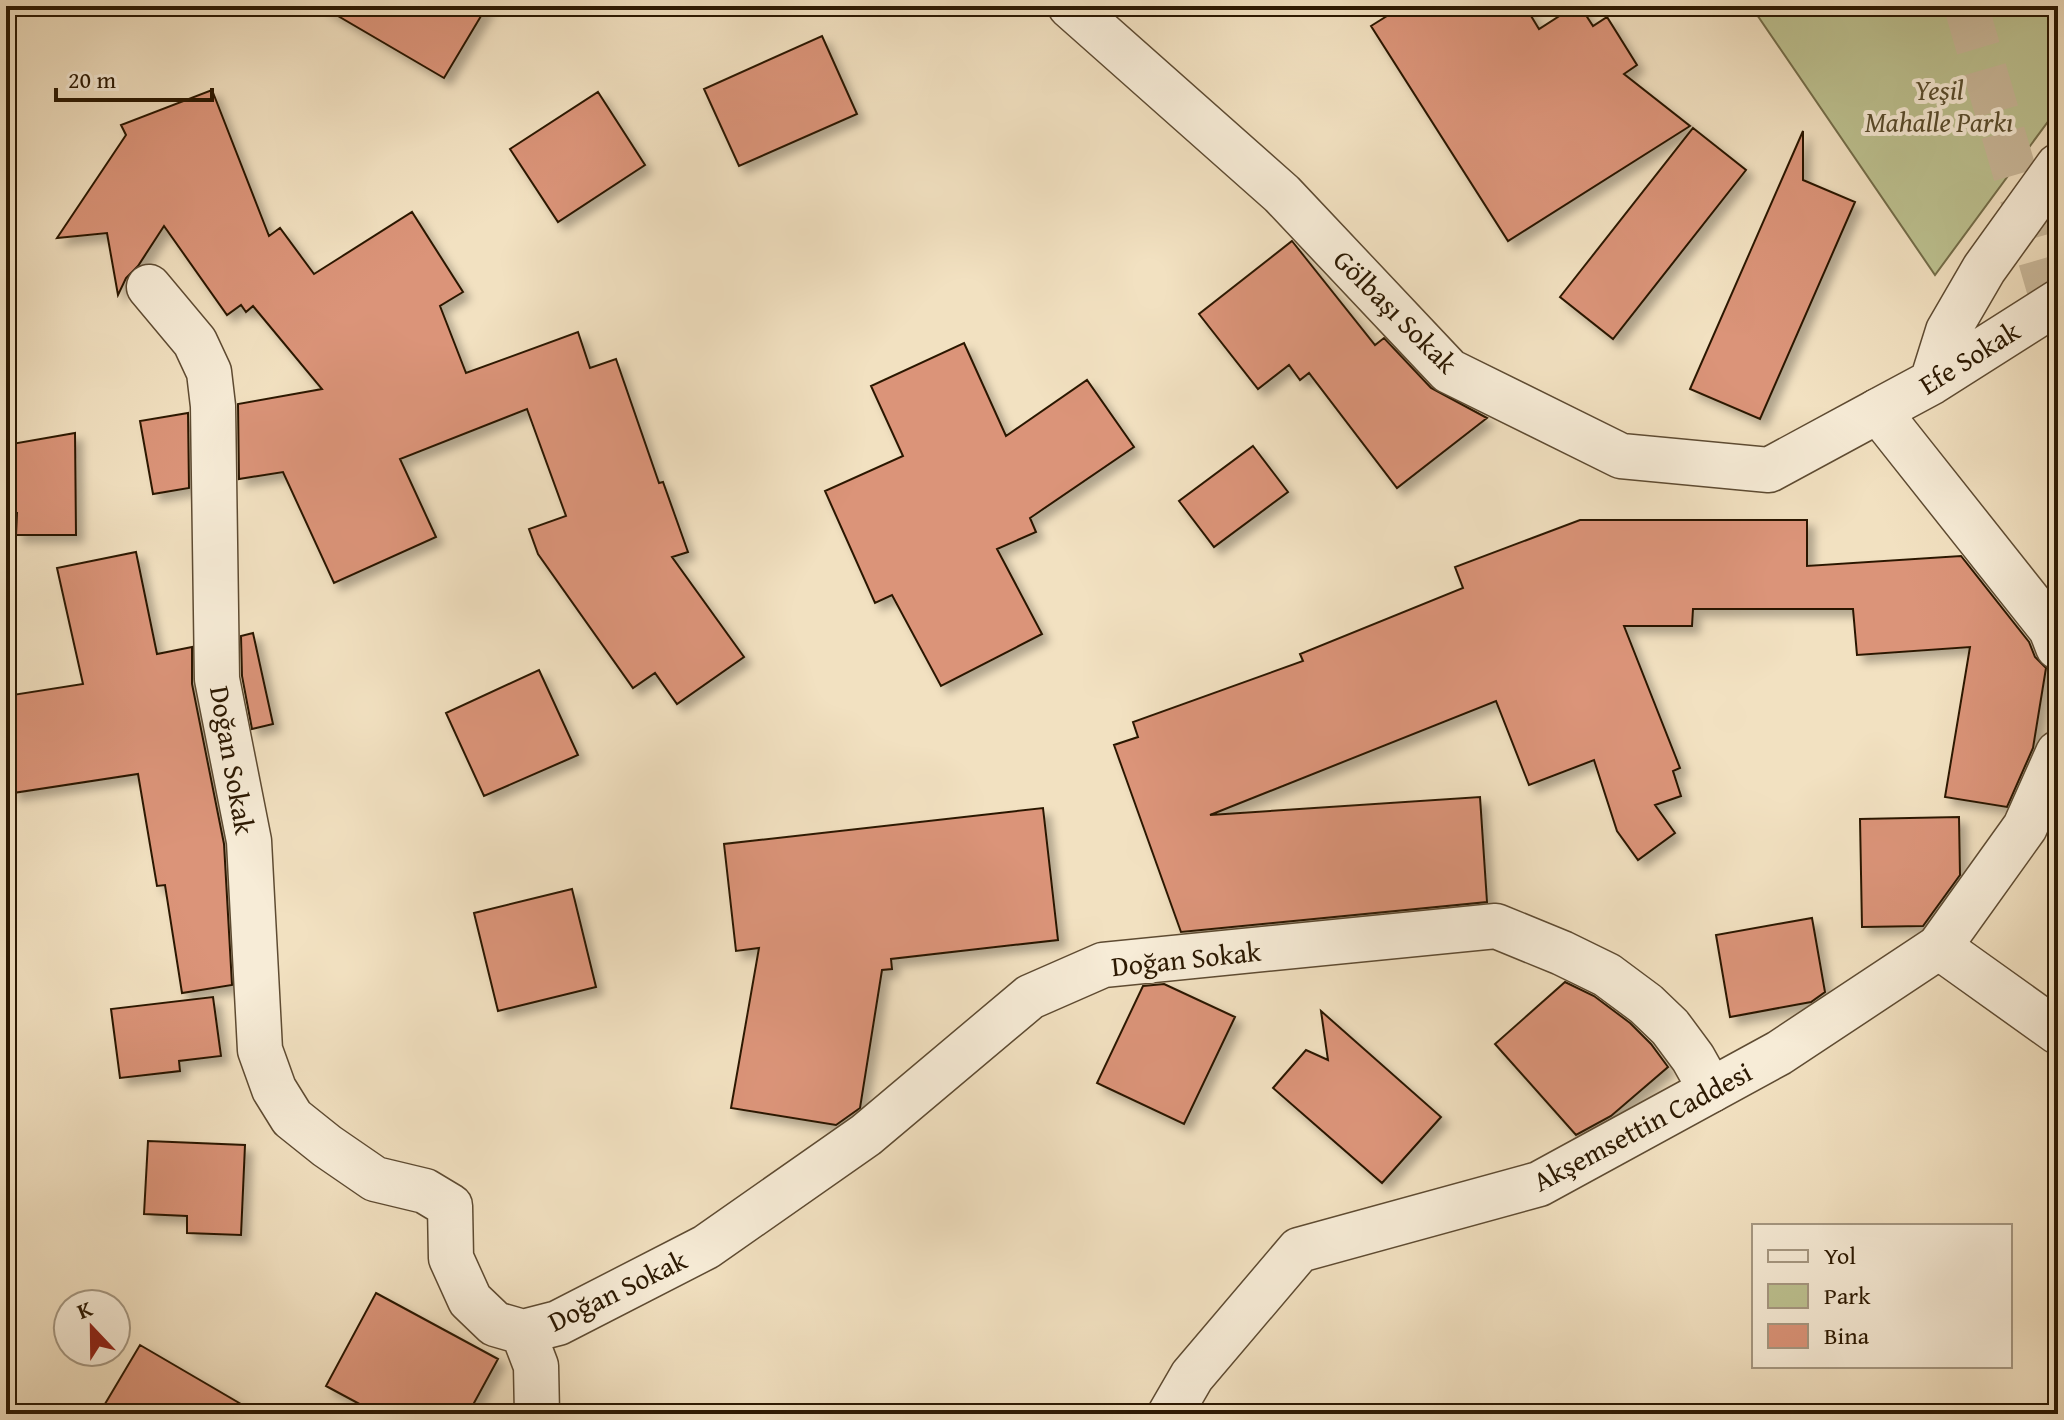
<svg xmlns="http://www.w3.org/2000/svg" width="2064" height="1420" viewBox="0 0 2064 1420" font-family="'Gentium Book Plus',serif">
	<defs>
		<filter id="shadow"><feDropShadow dx="7" dy="7" stdDeviation="4" flood-color="#0004"/></filter>
	</defs>
	<rect width="100%" height="100%" fill="#f2e1c1"/>
	<filter id="stains"><feTurbulence type="fractalNoise" baseFrequency=".0025" numOctaves="4"/><feColorMatrix values="0 0 0 0 .2 0 0 0 0 .09 0 0 0 0 .02 0 0 0 .5 -.17"/></filter>
	<radialGradient id="worn" r=".72"><stop offset=".6" stop-color="#630" stop-opacity="0"/><stop offset="1" stop-color="#630" stop-opacity=".3"/></radialGradient>
	<path fill="#bdc291" stroke="#746e4a" stroke-width="2" d="M 1751,6 L 2058,6 L 2058,108 L 1935,275 Z"/>
	<path fill="#db9479" stroke="#2c1902" stroke-width="2" filter="url(#shadow)" d="M 321,6 L 487,6 L 444,78 Z
		M 1403,6 L 1525,6 L 1539,29 L 1575,6 L 1580,6 L 1593,26 L 1607,17 L 1637,65 L 1624,74 L 1690,126 L 1508,241 L 1371,26 Z
		M 822,36 L 857,114 L 739,166 L 704,89 Z
		M 212,90 L 269,236 L 280,228 L 314,274 L 412,212 L 463,292 L 440,306 L 466,373 L 578,332 L 590,368 L 616,359 L 659,483 L 663,482 L 688,552 L 672,557 L 744,657 L 677,704 L 655,673 L 633,688 L 538,554 L 529,529 L 566,516 L 527,409 L 400,459 L 436,537 L 334,583 L 283,472 L 239,479 L 238,404 L 322,389 L 253,306 L 246,312 L 241,305 L 227,315 L 164,226 L 138,266 L 126,278 L 118,295 L 107,233 L 57,238 L 126,135 L 121,125 Z
		M 598,92 L 645,165 L 558,222 L 510,149 Z
		M 1693,128 L 1746,170 L 1613,339 L 1560,297 Z
		M 1803,131 L 1803,180 L 1855,202 L 1760,419 L 1690,389 Z
		M 1292,241 L 1375,345 L 1384,338 L 1431,388 L 1487,418 L 1397,488 L 1309,373 L 1300,380 L 1289,365 L 1258,389 L 1199,314 Z
		M 964,343 L 1006,436 L 1087,380 L 1134,447 L 1030,518 L 1036,532 L 997,549 L 1042,634 L 941,686 L 892,595 L 875,603 L 825,491 L 903,456 L 871,386 Z
		M 188,413 L 189,488 L 153,494 L 140,421 Z
		M 75,433 L 76,535 L 16,535 L 17,513 L 6,513 L 6,445 Z
		M 1253,446 L 1288,492 L 1214,547 L 1179,501 Z
		M 1580,520 L 1807,520 L 1807,566 L 1961,556 L 2029,642 L 2035,657 L 2046,668 L 2033,748 L 2007,807 L 1945,797 L 1970,647 L 1857,655 L 1853,609 L 1693,609 L 1692,626 L 1624,626 L 1680,768 L 1673,771 L 1681,796 L 1655,805 L 1675,833 L 1638,860 L 1617,831 L 1594,760 L 1529,785 L 1496,701 L 1210,815 L 1480,797 L 1487,902 L 1181,932 L 1114,745 L 1138,737 L 1133,722 L 1303,661 L 1300,654 L 1463,588 L 1455,567 Z
		M 136,552 L 157,654 L 192,647 L 192,684 L 224,844 L 232,985 L 182,993 L 165,885 L 157,886 L 138,774 L 13,793 L 6,745 L 6,696 L 83,684 L 57,568 Z
		M 253,633 L 273,724 L 252,729 L 242,676 L 241,636 Z
		M 539,670 L 578,755 L 484,796 L 446,713 Z
		M 1043,808 L 1058,940 L 891,959 L 892,969 L 882,970 L 860,1108 L 836,1125 L 731,1108 L 759,948 L 736,951 L 724,844 Z
		M 1959,817 L 1960,875 L 1923,926 L 1862,927 L 1860,819 Z
		M 572,889 L 596,987 L 498,1011 L 474,913 Z
		M 1812,918 L 1825,992 L 1811,1002 L 1730,1017 L 1716,935 Z
		M 1565,982 L 1594,996 L 1630,1023 L 1651,1044 L 1668,1067 L 1611,1116 L 1576,1135 L 1495,1044 Z
		M 1164,984 L 1235,1017 L 1184,1124 L 1097,1083 L 1143,986 Z
		M 213,997 L 221,1056 L 179,1061 L 180,1071 L 120,1078 L 111,1009 Z
		M 1321,1011 L 1441,1117 L 1382,1183 L 1273,1088 L 1306,1050 L 1328,1060 Z
		M 148,1141 L 245,1145 L 241,1235 L 187,1233 L 187,1216 L 144,1214 Z
		M 376,1293 L 498,1359 L 468,1414 L 378,1414 L 326,1386 Z
		M 140,1345 L 258,1414 L 99,1414 Z"/>
	<g fill="none" stroke-linecap="round" stroke-linejoin="round">
		<path stroke="#cab99b" stroke-width="44" stroke-dasharray="44 22" stroke-linecap="butt" d="M 1966,6 L 2058,321"/>
		<g stroke="#5e4b32" stroke-width="47">
			<path id="minor" d="M 1070,6 L 1282,194 L 1449,371 L 1621,456 L 1769,470 L 1878,411
				M 149,287 L 195,342 L 209,372 L 213,406 L 217,679 L 249,841 L 260,1050 L 274,1089 L 292,1118 L 327,1146 L 375,1179 L 425,1191 L 450,1206 L 451,1258 L 470,1300 L 495,1324 L 523,1332 L 558,1323 L 706,1247 L 866,1135 L 1030,997 L 1103,965 L 1496,926 L 1562,953 L 1607,975 L 1646,1004 L 1670,1027 L 1693,1058 L 1711,1090
				M 1939,947 L 2058,1032
				M 523,1332 L 536,1366 L 537,1414"/>
		</g>
		<g stroke="#5e4b32" stroke-width="47">
			<path id="tertiary" d="M 2058,302 L 1932,382 L 1878,411 L 2051,629 L 2058,647
				M 1932,382 L 1948,331 L 1984,269 L 2058,166
				M 1170,1414 L 1192,1376 L 1299,1250 L 1539,1184 L 1779,1053 L 1939,947 L 2025,827 L 2058,753"/>
		</g>
		<use href="#minor" stroke="#f7ecd7" stroke-width="44"/>
		<use href="#tertiary" stroke="#f7ecd7" stroke-width="44"/>
	</g>
	<g text-anchor="middle" dominant-baseline="central" stroke-width="8" stroke-linejoin="round" paint-order="stroke">
		<g font-size="28" font-style="italic" fill="#584c2d" stroke="#f7ecd7">
			<text x="1939" y="89">Yeşil<tspan x="1939" dy="32">Mahalle Parkı</tspan></text>
		</g>
		<g font-size="28" fill="#2c1902" stroke="#f7ecd7">
			<text transform="translate(1396 311) rotate(45)">Gölbaşı Sokak</text>
			<text transform="translate(1969 357) rotate(-32)">Efe Sokak</text>
			<text transform="translate(233 760) rotate(80)">Doğan Sokak</text>
			<text transform="translate(1186 958) rotate(-6)">Doğan Sokak</text>
			<text transform="translate(1642 1126) rotate(-28)">Akşemsettin Caddesi</text>
			<text transform="translate(617 1290) rotate(-26)">Doğan Sokak</text>
		</g>
	</g>
	<rect width="2064" height="1420" fill="none" stroke="#f2e1c1" stroke-width="32"/>
	<rect x="8" y="8" width="2048" height="1404" fill="none" stroke="#2c1902" stroke-width="4"/>
	<rect x="16" y="16" width="2032" height="1388" fill="none" stroke="#2c1902" stroke-width="2"/>
	<rect x="1752" y="1224" width="260" height="144" fill="#f7ecd7" stroke="#a69882" stroke-width="2"/>
	<rect x="1768" y="1250" width="40" height="12" fill="#f7ecd7" stroke="#a69882" stroke-width="2"/>
	<text x="1824" y="1264" font-size="24" fill="#2c1902">Yol</text>
	<rect x="1768" y="1284" width="40" height="24" fill="#bdc291" stroke="#a69882" stroke-width="2"/>
	<text x="1824" y="1304" font-size="24" fill="#2c1902">Park</text>
	<rect x="1768" y="1324" width="40" height="24" fill="#db9479" stroke="#a69882" stroke-width="2"/>
	<text x="1824" y="1344" font-size="24" fill="#2c1902">Bina</text>
	<g transform="translate(92 1328) rotate(338)"><circle r="38" fill="#f7ecd7" stroke="#a69882" stroke-width="2"/>
	<path d="M0-6L14 30L0 20L-14 30Z" fill="#8f2418"/>
	<text y="-12" font-size="22" font-weight="bold" text-anchor="middle" fill="#2c1902">K</text>
	</g>
	<path d="M56 88v12h156v-12" fill="none" stroke="#2c1902" stroke-width="4"/>
	<text x="68" y="88" font-size="24" fill="#2c1902" stroke="#f7ecd7" stroke-width="6" paint-order="stroke">20 m</text>
	<rect width="100%" height="100%" filter="url(#stains)"/>
	<rect width="100%" height="100%" fill="url(#worn)"/>
</svg>
